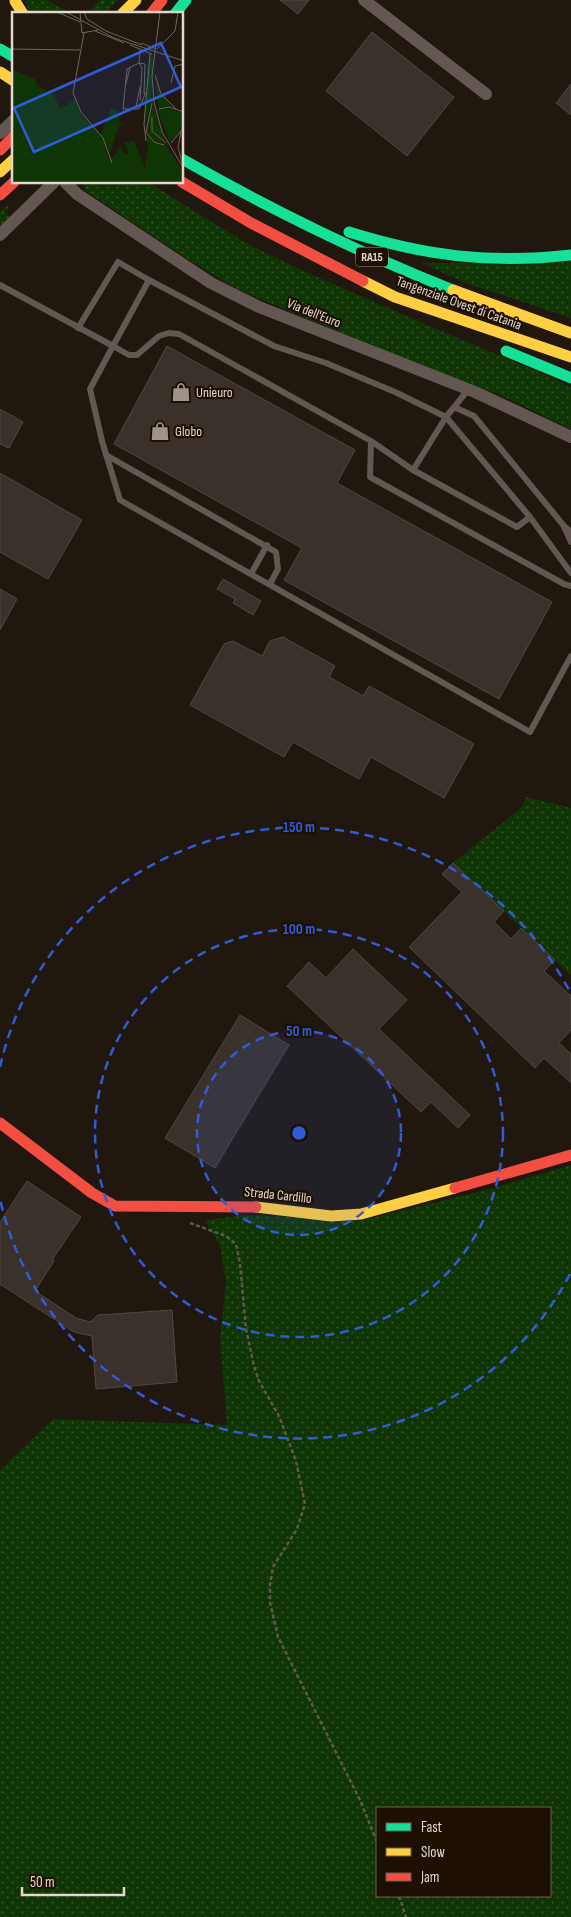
<svg xmlns="http://www.w3.org/2000/svg" width="571" height="1917" viewBox="0 0 571 1917" font-family="'Sofia Sans Condensed',sans-serif">
	<defs>
		<pattern id="grass-dots" width="8" height="8" patternUnits="userSpaceOnUse" patternTransform="scale(1.25)"><rect width="8" height="8" fill="#103504"/><path d="M2 2h.1M6 6h.1" fill="none" stroke="#325227" stroke-width="1.8" stroke-linecap="round"/></pattern>
	</defs>
	<rect width="100%" height="100%" fill="#20170e"/>
	<path fill="url(#grass-dots)" fill-rule="evenodd" d="M 26,0 L 46,0 L 72,14 L 29,14 Z
		M 100,0 L 118,0 L 105,14 L 82,14 L 88,13 Z
		M 83,182 L 149,183 L 246,243 L 301,270 L 441,331 L 537,371 L 571,387 L 571,429 L 498,394 L 372,346 L 237,289 L 191,261 L 84,190 Z
		M 9,204 L 6,213 L 11,217 L 0,227 L 0,212 Z
		M 571,262 L 571,318 L 463,282 L 422,263 Z
		M 526,797 L 571,808 L 571,975 L 453,863 L 522,807 Z
		M 571,1165 L 571,1917 L 0,1917 L 0,1470 L 53,1419 L 227,1425 L 220,1338 L 226,1282 L 220,1246 L 205,1220 L 246,1215 L 363,1220 L 490,1189 ZM 377,1808 L 550,1808 L 550,1896 L 377,1896 Z"/>
	<path fill="#3a322a" stroke="#514841" d="M 280,0 L 309,0 L 298,14 Z
		M 372,32 L 454,97 L 407,156 L 326,91 Z
		M 571,84 L 571,115 L 556,103 Z
		M 167,346 L 355,450 L 337,483 L 552,602 L 499,699 L 284,580 L 302,548 L 114,444 Z
		M 0,409 L 23,422 L 9,448 L 0,444 Z
		M 0,473 L 82,520 L 48,579 L 0,552 Z
		M 223,579 L 261,601 L 253,615 L 233,603 L 235,599 L 217,589 Z
		M 0,589 L 17,599 L 0,630 Z
		M 283,637 L 335,666 L 329,677 L 363,696 L 369,686 L 474,744 L 444,798 L 371,757 L 359,779 L 293,742 L 284,757 L 190,705 L 224,644 L 233,641 L 262,656 L 270,641 Z
		M 453,863 L 504,911 L 494,922 L 511,939 L 521,928 L 555,960 L 544,971 L 571,996 L 571,1030 L 559,1043 L 571,1054 L 571,1083 L 544,1058 L 535,1068 L 409,947 L 462,892 L 442,874 Z
		M 353,949 L 407,1000 L 379,1029 L 470,1115 L 458,1128 L 431,1102 L 421,1112 L 287,986 L 309,962 L 326,978 Z
		M 240,1015 L 289,1045 L 215,1168 L 165,1138 Z
		M 27,1181 L 81,1217 L 52,1260 L 54,1261 L 35,1291 L 76,1318 L 90,1322 L 98,1315 L 172,1310 L 177,1382 L 96,1389 L 92,1336 L 74,1332 L 0,1284 L 0,1222 Z"/>
	<g fill="none" stroke-linecap="round" stroke-linejoin="round">
		<path stroke="#60574f" stroke-width="2.5" stroke-dasharray="4 2.5" stroke-linecap="butt" d="M 190,1223 L 226,1236 L 236,1244 L 240,1263 L 246,1329 L 254,1366 L 259,1381 L 279,1416 L 296,1461 L 305,1504 L 297,1529 L 273,1567 L 270,1585 L 270,1602 L 278,1637 L 360,1800 L 377,1842
			M 399,1896 L 406,1917"/>
		<path stroke="#635851" stroke-width="6" d="M 0,285 L 113,346 L 90,389 L 102,441 L 120,500 L 530,732 L 571,656
			M 78,328 L 118,262 L 149,280
			M 454,407 L 474,416 L 564,526 L 571,532
			M 371,441 L 370,477 L 564,584 L 571,586
			M 106,455 L 276,552 L 278,569 L 270,584
			M 413,470 L 446,417 L 468,390
			M 530,517 L 517,527 L 413,470 L 371,441 L 179,334 L 169,333 L 159,336 L 137,355 L 129,355 L 113,346 L 149,280 L 274,346 L 326,363 L 395,392 L 446,417 L 530,517 L 571,573
			M 564,527 L 571,542
			M 251,574 L 267,545"/>
		<path stroke="#635851" stroke-width="12" d="M 364,0 L 486,94
			M 0,133 L 14,120
			M 65,182 L 77,194 L 211,283 L 259,307 L 475,392 L 571,437
			M 0,235 L 54,182"/>
		<path stroke="#16e098" stroke-width="11" d="M 175,14 L 186,0
			M 0,49 L 14,57
			M 182,159 C 270,209 359,253 453,290
			M 349,232 C 426,256 490,264 571,255
			M 506,351 L 571,378"/>
		<path stroke="#ffcf43" stroke-width="11" d="M 15,1 L 23,14
			M 122,14 L 136,0
			M 0,72 L 14,81
			M 0,172 L 14,159
			M 363,281 L 395,297 L 571,357
			M 453,290 L 571,333
			M 256,1207 L 331,1216 L 361,1214 L 455,1188"/>
		<path stroke="#f24e42" stroke-width="11" d="M 151,14 L 162,0
			M 0,150 L 14,136
			M 182,182 L 251,223 L 363,281
			M 0,195 L 14,182
			M 0,1123 L 92,1193 L 115,1206 L 256,1207
			M 455,1188 L 571,1155"/>
	</g>
	<circle cx="299" cy="1133" r="102" fill="#315cd7" fill-opacity=".12"/>
	<g fill="none" stroke="#315cd7" stroke-width="2.5" stroke-dasharray="9 6">
		<circle cx="299" cy="1133" r="102"/>
		<circle cx="299" cy="1133" r="204"/>
		<path d="M570 1274A306 306 0 0 1 0 1199M0 1067A306 306 0 0 1 570 992"/>
	</g>
	<defs>
		<g id="shop-bare" transform="scale(1.5)"><path d="M-5-2.5h2.3a2.7 3.5 0 0 1 5.4 0H5L5.5 6h-11ZM-1.5-2.5h3a1.5 2.3 0 0 0-3 0Z" fill="#9e948a" stroke="#1d0f01" stroke-width="2.5" paint-order="stroke"/></g>
	</defs>
	<g fill-rule="evenodd">
		<use href="#shop-bare" x="181" y="392"/>
		<use href="#shop-bare" x="160" y="431"/>
	</g>
	<g text-anchor="middle" dominant-baseline="central" stroke-width="4.5" stroke-linejoin="round" paint-order="stroke">
		<rect fill="#1d0f01" stroke="#a79b8f" stroke-width="1" x="356" y="247.5" width="32" height="19" rx="4"/>
		<g font-size="12" font-weight="bold" fill="#e2d7cc">
			<text x="372" y="257">RA15</text>
		</g>
		<g font-size="14" fill="#e2d7cc" stroke="#1d0f01">
			<text transform="translate(459 303) rotate(20)">Tangenziale Ovest di Catania</text>
			<text transform="translate(314 313) rotate(22)">Via dell'Euro</text>
			<text transform="translate(278 1195) rotate(6)">Strada Cardillo</text>
		</g>
		<g font-size="14" fill="#e2d7cc" stroke="#1d0f01" text-anchor="start">
			<text x="196" y="392">Unieuro</text>
			<text x="175" y="431">Globo</text>
		</g>
	</g>
	<g transform="translate(12 12)">
		<rect width="171" height="171" fill="#20170e"/>
		<path d="M 141,43 L 139,91 L 133,113 L 134,121 L 141,130 L 153,133 L 141,128 L 135,119 L 140,89 L 153,130 L 140,117 L 142,101 L 139,117 L 154,133 L 171,160 L 171,171 L 0,171 L 0,57 L 23,67 L 25,74 L 42,83 L 48,97 L 63,88 L 68,101 L 89,123 L 98,149 L 109,135 L 114,143 L 117,141 L 112,131 L 122,129 L 133,157 L 136,138 L 132,114 L 135,59 L 138,44 ZM 144,72 L 159,95 L 152,95 L 171,101 L 171,114 L 158,130 L 147,102 ZM 99,95 L 106,99 L 108,111 L 98,141 L 89,122 Z" fill="#103504"/>
		<path fill="none" stroke="#6e645a" stroke-width="1" d="M 45,0 L 68,10M 54,0 L 102,26 L 172,49M 68,0 L 70,21 L 86,18M 72,0 L 75,7 L 94,19 L 130,33M 148,0 L 140,64 L 142,90 L 150,120 L 172,157M 83,19 L 112,31M 72,21 L 61,81 L 69,100 L 91,126 L 100,151M 129,31 L 144,37M 118,33 L 140,42M 0,37 L 68,38M 145,37 L 163,19 L 166,0M 128,38 L 127,51 L 115,57 L 111,97 L 127,97 L 134,80M 127,51 L 133,52 L 132,82M 127,51 L 130,56 L 128,89M 143,63 L 149,82 L 165,98M 159,71 L 163,54 L 172,52M 114,72 L 118,55M 140,91 L 134,120 L 142,130 L 152,133M 124,95 L 128,75M 147,97 L 157,95 L 172,100M 140,105 L 140,119 L 154,131M 169,119 L 166,135 L 170,150M 134,129 L 132,112 L 138,42M 159,131 L 172,115"/>
		<path fill="#315cd7" fill-opacity="0.15" stroke="#315cd7" stroke-width="2.5" d="M 149,31 L 169,75 L 22,140 L 2,96 Z"/>
		<rect width="171" height="171" fill="none" stroke="#e2d7cc" stroke-width="2.5"/>
	</g>
	<circle cx="299" cy="1133" r="8" fill="#315cd7" stroke="#1d0f01" stroke-width="2.5"/>
	<g font-size="15" text-anchor="middle" font-weight="bold" fill="#315cd7" stroke="#1d0f01" stroke-width="4.5" stroke-linejoin="round" paint-order="stroke">
		<text x="299" y="832">150 m</text>
		<text x="299" y="934">100 m</text>
		<text x="299" y="1036">50 m</text>
	</g>
	<rect x="376" y="1807" width="175" height="90" fill="#1d0f01" stroke="#6c5f52"/>
	<rect x="386" y="1823" width="25" height="8" fill="#16e098" stroke="#6c5f52"/>
	<text x="421" y="1832" font-size="15" fill="#e2d7cc">Fast</text>
	<rect x="386" y="1848" width="25" height="8" fill="#ffcf43" stroke="#6c5f52"/>
	<text x="421" y="1857" font-size="15" fill="#e2d7cc">Slow</text>
	<rect x="386" y="1873" width="25" height="8" fill="#f24e42" stroke="#6c5f52"/>
	<text x="421" y="1882" font-size="15" fill="#e2d7cc">Jam</text>
	<path d="M22 1887v8h102v-8" fill="none" stroke="#e2d7cc" stroke-width="2.5"/>
	<text x="30" y="1887" font-size="15" fill="#e2d7cc" stroke="#1d0f01" stroke-width="4" paint-order="stroke">50 m</text>
</svg>
